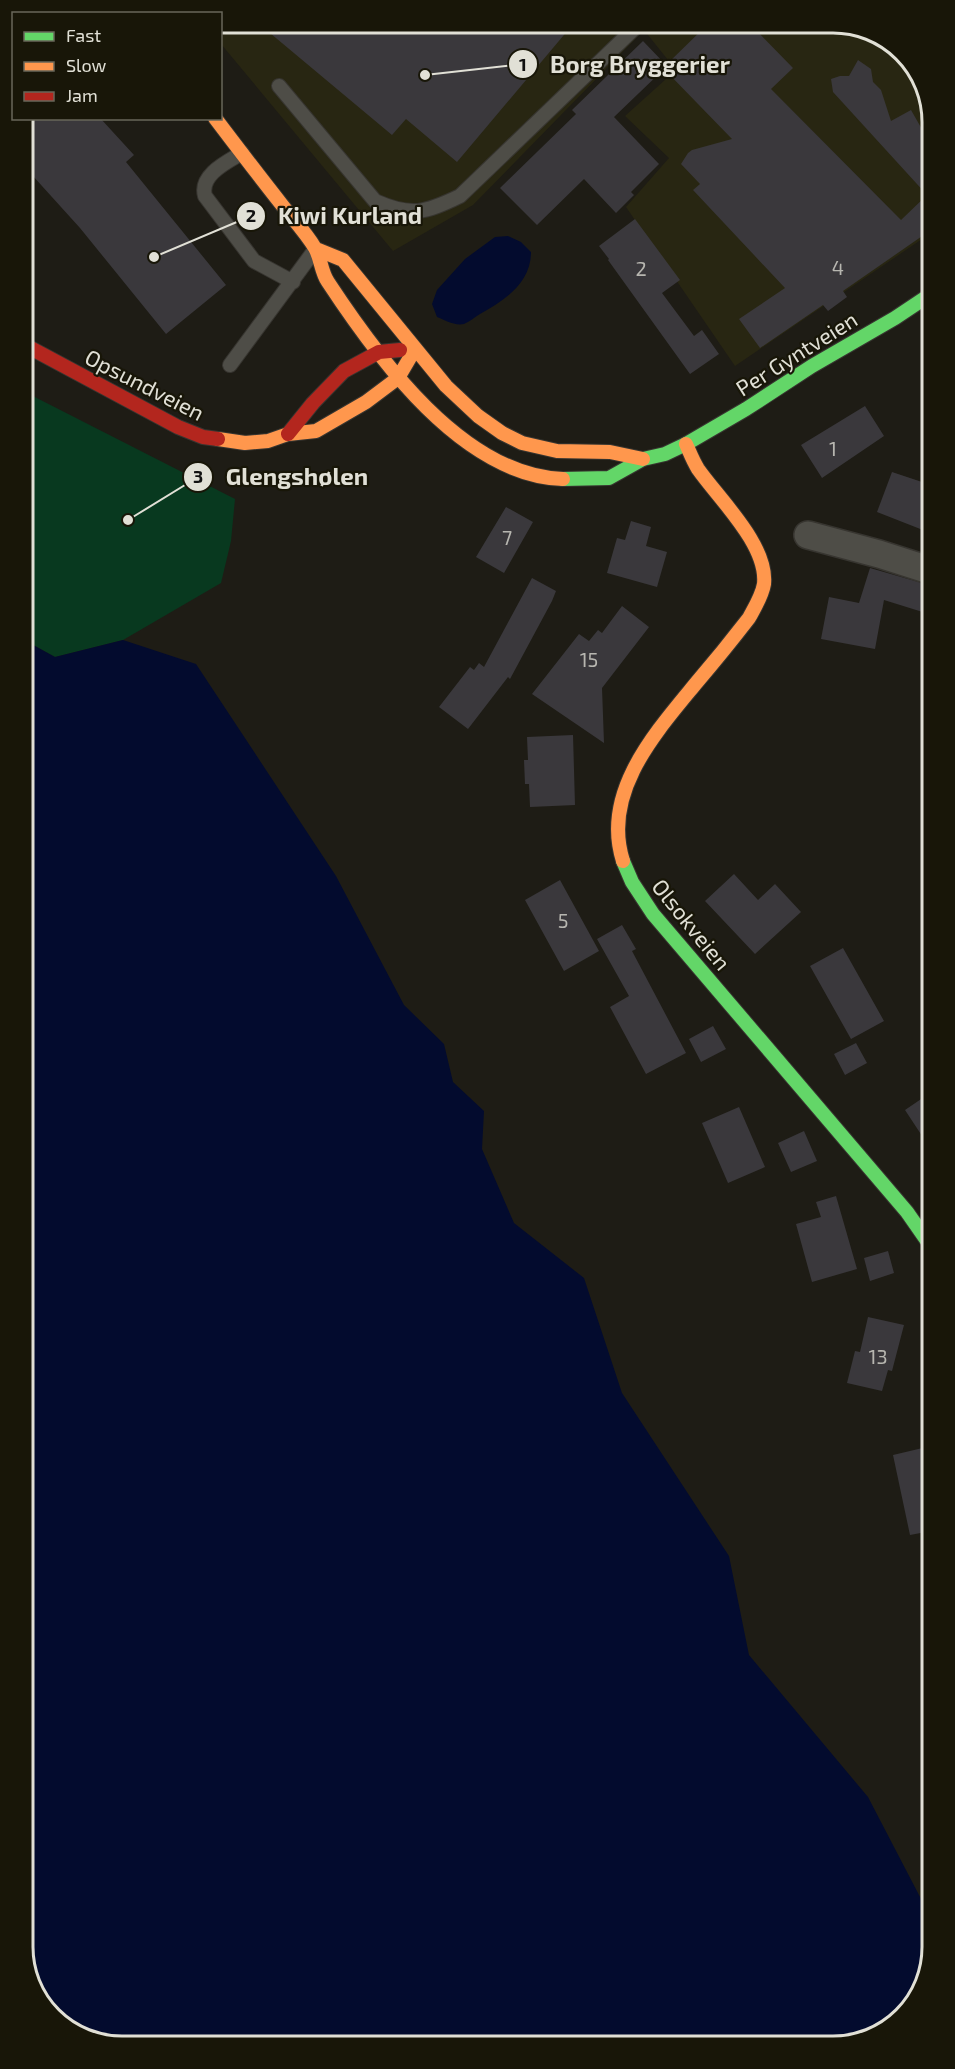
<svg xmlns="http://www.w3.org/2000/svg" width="955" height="2069" viewBox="0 0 955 2069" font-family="'Exo 2',sans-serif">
	<rect width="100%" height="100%" fill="#1e1c15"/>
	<path fill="#282612" d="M 220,23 L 840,23 L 894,43 L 927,90 L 928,235 L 735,366 L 626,207 L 669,158 L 625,116 L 676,70 L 644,30 L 473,205 L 393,251 L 221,44 Z"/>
	<path fill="#08391f" d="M 23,391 L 235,499 L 231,541 L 221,583 L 123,640 L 55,657 L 24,640 Z"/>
	<path fill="#030b2e" d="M 508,236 L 521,242 L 531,252 C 531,283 505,300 480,314 C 475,317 469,322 464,324 C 454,326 445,320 437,317 L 432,304 L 437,290 L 465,259 L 495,237 Z
		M 24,640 L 55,657 L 123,640 L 196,664 L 336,876 L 404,1005 L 444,1044 L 453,1082 L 484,1111 L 482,1149 L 514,1223 L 584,1278 L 622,1393 L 729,1556 L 749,1655 L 868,1797 L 932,1920 L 932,1947 L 912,2007 L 865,2041 L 115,2046 L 61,2026 L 28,1979 Z"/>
	<path fill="#3a383c" d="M 258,23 L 574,23 L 457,162 L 406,119 L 392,135 Z
		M 709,23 L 749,23 L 793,68 L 771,89 L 901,220 L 927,195 L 833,92 L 831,79 L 840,76 L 849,76 L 858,60 L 871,69 L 873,82 L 881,90 L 891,121 L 911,110 L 927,138 L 928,232 L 843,291 L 847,297 L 828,311 L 823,305 L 760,348 L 739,319 L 785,288 L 693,190 L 700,184 L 681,164 L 688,153 L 692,150 L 732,139 L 664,69 L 614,117 L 659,164 L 631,192 L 634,195 L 616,213 L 584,179 L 537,225 L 500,188 L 576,114 L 572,110 L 643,41 L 666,65 Z
		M 23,119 L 101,119 L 134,155 L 126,162 L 226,285 L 166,334 L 80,228 L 23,165 Z
		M 635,219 L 680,280 L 662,293 L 694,336 L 702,330 L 719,354 L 690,374 L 608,260 L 609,259 L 599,246 Z
		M 865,406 L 884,436 L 822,478 L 801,445 Z
		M 928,468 L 928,532 L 877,512 L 892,472 L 922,482 Z
		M 506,507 L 533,522 L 504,573 L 476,557 Z
		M 631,521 L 651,527 L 646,546 L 667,552 L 657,587 L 607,573 L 617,538 L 625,540 Z
		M 870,568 L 929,585 L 929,614 L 884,600 L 875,649 L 821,639 L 829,597 L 859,603 Z
		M 532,578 L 556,591 L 552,601 L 510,679 L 508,677 L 468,729 L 439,707 L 470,667 L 474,670 L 479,663 L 484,667 Z
		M 622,606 L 649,627 L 602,688 L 604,743 L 532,694 L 579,634 L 589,641 L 598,630 L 602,633 Z
		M 573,735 L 575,805 L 530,807 L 529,784 L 525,784 L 524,760 L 528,760 L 527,737 Z
		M 734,874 L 758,900 L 775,884 L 801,912 L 755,954 L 705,901 Z
		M 560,880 L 599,951 L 564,971 L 525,900 Z
		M 622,925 L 636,949 L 632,951 L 686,1053 L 646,1074 L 610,1007 L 629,996 L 597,939 Z
		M 843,948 L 884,1021 L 851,1039 L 810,966 Z
		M 713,1026 L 726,1049 L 701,1062 L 689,1039 Z
		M 856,1043 L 867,1063 L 845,1075 L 834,1054 Z
		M 930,1093 L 930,1148 L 905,1110 Z
		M 739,1107 L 765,1167 L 728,1183 L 702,1123 Z
		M 804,1131 L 817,1161 L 791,1172 L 778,1143 Z
		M 836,1196 L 857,1269 L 812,1282 L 796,1224 L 821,1217 L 816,1202 Z
		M 888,1251 L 894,1273 L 870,1281 L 864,1258 Z
		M 868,1317 L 904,1325 L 892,1371 L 888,1370 L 882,1391 L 847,1383 L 855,1351 L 860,1352 Z
		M 931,1446 L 931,1531 L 910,1535 L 893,1455 Z"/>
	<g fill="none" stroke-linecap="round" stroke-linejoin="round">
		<g stroke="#373530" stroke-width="16">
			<path id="lane" d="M 279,86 L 375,201 C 411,217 425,213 460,196 L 640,23
				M 242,153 C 227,162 199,175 205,196 L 254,261 L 293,282
				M 230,365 L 314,251"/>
		</g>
		<g stroke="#373530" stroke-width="30">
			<path id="street" d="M 808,535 L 879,554 L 929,570"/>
		</g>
		<g stroke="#373530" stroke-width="16">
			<path id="fast" d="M 563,479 L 609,478 L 643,459 L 665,454 L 686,444 L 746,409 L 812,366 L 895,318 L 928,296
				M 623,861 L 632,882 L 653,914 L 907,1212 L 930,1245"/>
		</g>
		<g stroke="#373530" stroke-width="16">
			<path id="slow" d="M 215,118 C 237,147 259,176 282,205 C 293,219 306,233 315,248 C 321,258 321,272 328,282 C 378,358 463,476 563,479
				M 316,249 L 343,260 L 446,386 L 478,416 L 502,433 L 522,443 L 557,451 L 610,452 L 643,459
				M 218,439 L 245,443 L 268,441 L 288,434 L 316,431 L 366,402 L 398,378 L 415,349
				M 623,861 C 601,792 656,732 697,682 C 715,661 732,640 749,618 C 755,607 762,596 764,584 C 768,545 719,499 698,469 C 693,461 690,453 686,444"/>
		</g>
		<g stroke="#373530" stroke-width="16">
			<path id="jam" d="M 23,344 L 178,427 L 203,437 L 218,439
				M 288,434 L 313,403 L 344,371 L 379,352 L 400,350"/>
		</g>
		<use href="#lane" stroke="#4e4d47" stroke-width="14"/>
		<use href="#street" stroke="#4e4d47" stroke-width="27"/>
		<use href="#fast" stroke="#63d668" stroke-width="14"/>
		<use href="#slow" stroke="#ff974d" stroke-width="14"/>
		<use href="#jam" stroke="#b3261e" stroke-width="14"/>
	</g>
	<g text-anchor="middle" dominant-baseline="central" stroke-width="4.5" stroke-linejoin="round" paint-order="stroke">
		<g font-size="20" fill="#b7b6b0">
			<text x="838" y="267">4</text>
			<text x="641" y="268">2</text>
			<text x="833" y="448">1</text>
			<text x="507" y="537">7</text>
			<text x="589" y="659">15</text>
			<text x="563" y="920">5</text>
			<text x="878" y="1356">13</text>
		</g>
		<g font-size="22" fill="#e1e0d6" stroke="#181608">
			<text transform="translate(796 353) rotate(-32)">Per Gyntveien</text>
			<text transform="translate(145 384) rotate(27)">Opsundveien</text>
			<text transform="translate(692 924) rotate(51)">Olsokveien</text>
		</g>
	</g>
	<path d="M0 0H955V2069H0ZM122 33H833A89 89 0 0 1 922 122V1947A89 89 0 0 1 833 2036H122A89 89 0 0 1 33 1947V122A89 89 0 0 1 122 33Z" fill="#181608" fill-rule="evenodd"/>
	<path fill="none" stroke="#e1e0d6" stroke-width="3" d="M122 33H833A89 89 0 0 1 922 122V1947A89 89 0 0 1 833 2036H122A89 89 0 0 1 33 1947V122A89 89 0 0 1 122 33Z"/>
	<path fill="none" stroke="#e1e0d6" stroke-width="2" d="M425 75L523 64M154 257L251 216M128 520L198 477"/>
	<g fill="#e1e0d6" stroke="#181608" stroke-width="2">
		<circle cx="425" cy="75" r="6"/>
		<circle cx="154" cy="257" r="6"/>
		<circle cx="128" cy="520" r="6"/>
		<circle cx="523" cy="64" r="15"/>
		<circle cx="251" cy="216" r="15"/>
		<circle cx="198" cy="477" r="15"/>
	</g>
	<g font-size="18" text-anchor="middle" font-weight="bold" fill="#111">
		<text x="523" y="71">1</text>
		<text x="251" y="222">2</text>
		<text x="198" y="483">3</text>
	</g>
	<g font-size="24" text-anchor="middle" font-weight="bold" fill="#e1e0d6" stroke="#181608" stroke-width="4.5" stroke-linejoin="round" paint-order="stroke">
		<text x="640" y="73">Borg Bryggerier</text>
		<text x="350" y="224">Kiwi Kurland</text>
		<text x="297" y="485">Glengshølen</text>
	</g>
	<rect x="12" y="12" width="210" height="108" fill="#181608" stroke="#68675a" stroke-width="1.5"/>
	<rect x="24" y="32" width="30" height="9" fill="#63d668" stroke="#68675a" stroke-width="1.5"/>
	<text x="66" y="42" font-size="18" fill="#e1e0d6">Fast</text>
	<rect x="24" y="62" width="30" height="9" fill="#ff974d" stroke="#68675a" stroke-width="1.5"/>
	<text x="66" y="72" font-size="18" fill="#e1e0d6">Slow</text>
	<rect x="24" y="92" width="30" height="9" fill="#b3261e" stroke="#68675a" stroke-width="1.5"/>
	<text x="66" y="102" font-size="18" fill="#e1e0d6">Jam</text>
</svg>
